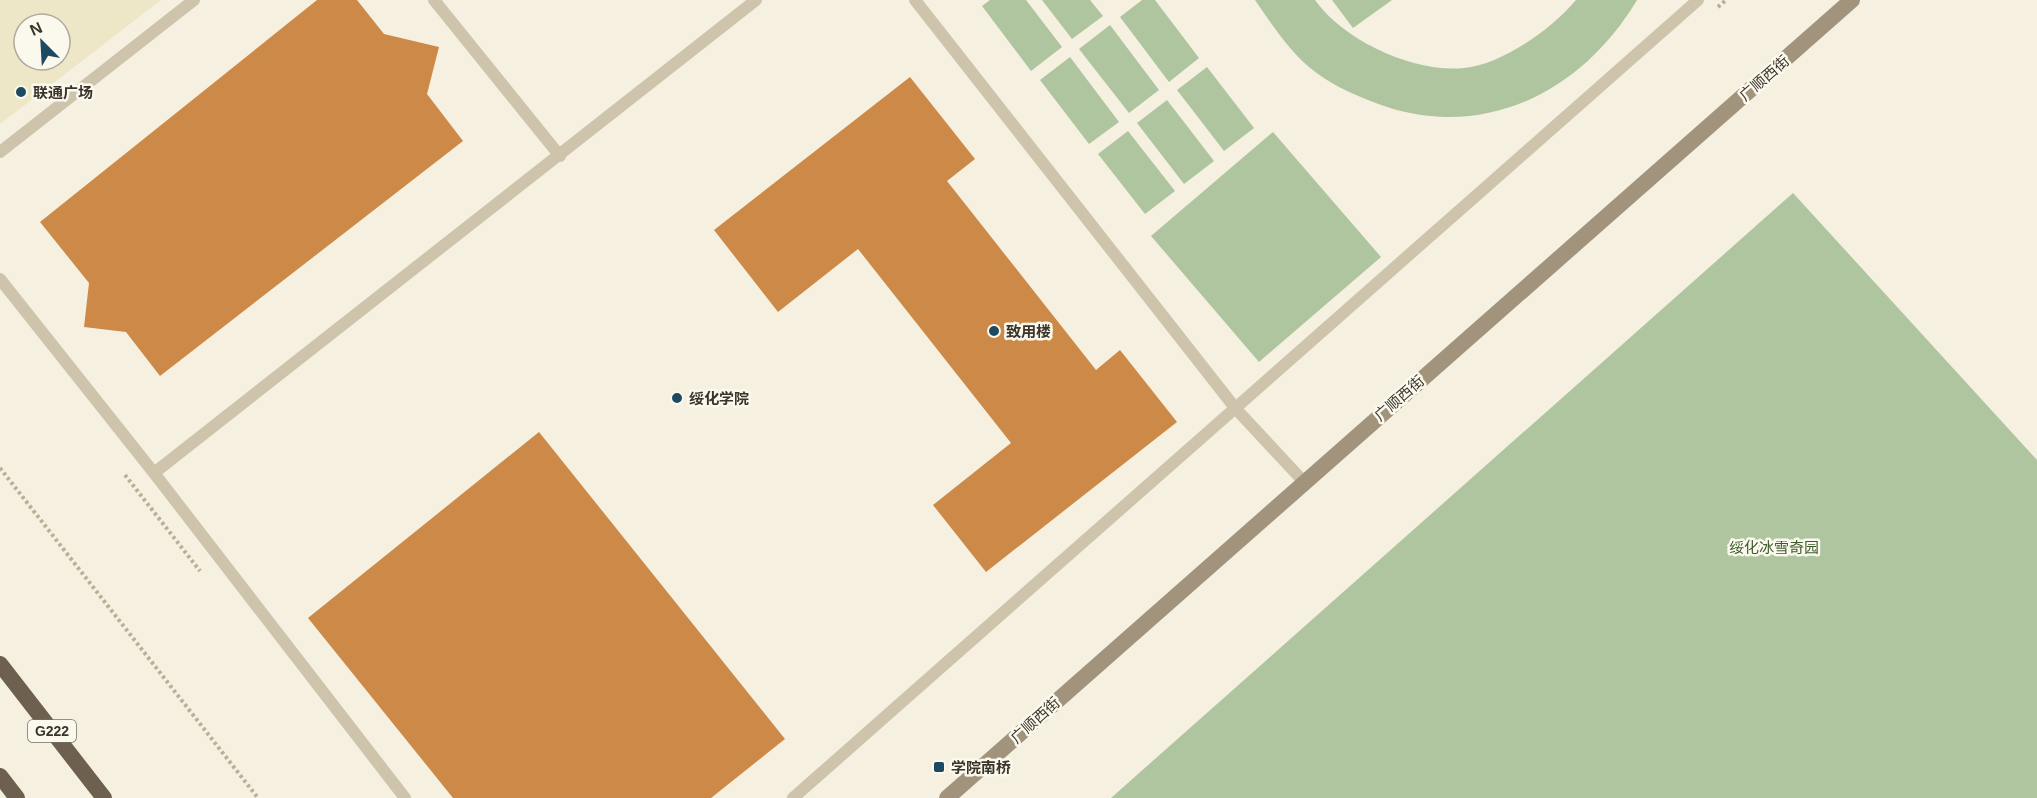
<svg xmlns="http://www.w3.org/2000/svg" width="2037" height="798" viewBox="0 0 2037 798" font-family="Helvetica,'Noto Sans SC',sans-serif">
	<rect width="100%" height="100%" fill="#f5f0e0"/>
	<path fill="#aec59f" d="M 990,0 L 1026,0 L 1062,47 L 1031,71 L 982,6 Z
		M 1042,0 L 1090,0 L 1103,16 L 1072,39 Z
		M 1142,0 L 1155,0 L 1199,58 L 1169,82 L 1120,17 Z
		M 1255,0 L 1315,0 C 1344,41 1414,73 1464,68 C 1501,65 1552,29 1576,0 L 1637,0 C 1581,94 1479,144 1373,102 C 1350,93 1328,83 1309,67 C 1287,48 1271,23 1255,0 Z
		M 1332,0 L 1392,0 L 1353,28 Z
		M 1110,25 L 1159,90 L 1129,113 L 1079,49 Z
		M 1070,57 L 1119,122 L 1089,144 L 1040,80 Z
		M 1207,67 L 1254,128 L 1224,151 L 1177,90 Z
		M 1167,100 L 1214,161 L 1184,184 L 1137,123 Z
		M 1128,131 L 1175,191 L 1145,214 L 1098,154 Z
		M 1273,132 L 1381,257 L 1259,362 L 1151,236 Z
		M 1793,193 L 2037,460 L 2037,798 L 1111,798 Z"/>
	<path fill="#ede6c7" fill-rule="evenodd" d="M 0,0 L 161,0 L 0,124 ZM 24,24 L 60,24 L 60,60 L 24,60 Z"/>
	<path fill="#cc8947" d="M 317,0 L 357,0 L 384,34 L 439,47 L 427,94 L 463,141 L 160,376 L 126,332 L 84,327 L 89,283 L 40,222 Z
		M 910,77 L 975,159 L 947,181 L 1096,370 L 1120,350 L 1177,422 L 986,572 L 933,505 L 1011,443 L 858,249 L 778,312 L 714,230 Z
		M 539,432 L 785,739 L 711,798 L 453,798 L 308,618 Z"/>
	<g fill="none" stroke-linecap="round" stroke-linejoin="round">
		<path stroke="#baae95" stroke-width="4" stroke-dasharray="3 3" stroke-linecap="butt" d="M 1718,7 L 1726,0
			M 0,468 L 258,798
			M 125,475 L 200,571"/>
		<path stroke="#cec4ab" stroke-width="12" d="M 434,0 L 560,156
			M 915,0 L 1236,409 L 1304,482
			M 0,152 L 194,0
			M 0,279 L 154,473 L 405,798
			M 154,473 L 756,0
			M 793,798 L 1698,0"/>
		<path stroke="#a2947c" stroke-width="16" d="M 947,798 L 1852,0"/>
		<path stroke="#6e604e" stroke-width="16" d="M 0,664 L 104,798
			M 0,776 L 17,798"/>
	</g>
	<g fill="#1d4a60" stroke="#fbf9ed" stroke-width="2">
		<circle cx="21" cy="92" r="6"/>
		<circle cx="994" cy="331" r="6"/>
		<circle cx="677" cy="398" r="6"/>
		<rect x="933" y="761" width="12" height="12" rx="3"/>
	</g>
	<g text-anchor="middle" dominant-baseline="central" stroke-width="5" stroke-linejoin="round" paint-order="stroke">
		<rect fill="#fbf9ed" stroke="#756f64" stroke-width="1.5" x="28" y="720" width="48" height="22" rx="4.5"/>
		<g font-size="14" font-weight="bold" fill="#3b342a">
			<text x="52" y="731">G222</text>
		</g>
		<g font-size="15" fill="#3b342a" stroke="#fbf9ed">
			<text transform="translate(1764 78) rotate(-41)">广顺西街</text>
			<text transform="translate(1399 398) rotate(-41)">广顺西街</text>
			<text transform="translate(1035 720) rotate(-42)">广顺西街</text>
		</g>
		<g font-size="15" font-weight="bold" fill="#3b342a" stroke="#fbf9ed" text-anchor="start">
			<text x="33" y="92">联通广场</text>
			<text x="1006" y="331">致用楼</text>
			<text x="689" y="398">绥化学院</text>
			<text x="951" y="767">学院南桥</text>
		</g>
		<g font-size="15" fill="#3e5b2c" stroke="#fbf9ed">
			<text x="1774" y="547">绥化冰雪奇园</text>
		</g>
	</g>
	<g transform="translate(42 42) rotate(336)"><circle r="28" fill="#fbf9ed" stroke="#aeaa9f" stroke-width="1.5"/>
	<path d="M0-4.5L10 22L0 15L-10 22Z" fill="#1d4a60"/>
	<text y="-9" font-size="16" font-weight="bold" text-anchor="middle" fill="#3b342a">N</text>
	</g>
</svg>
